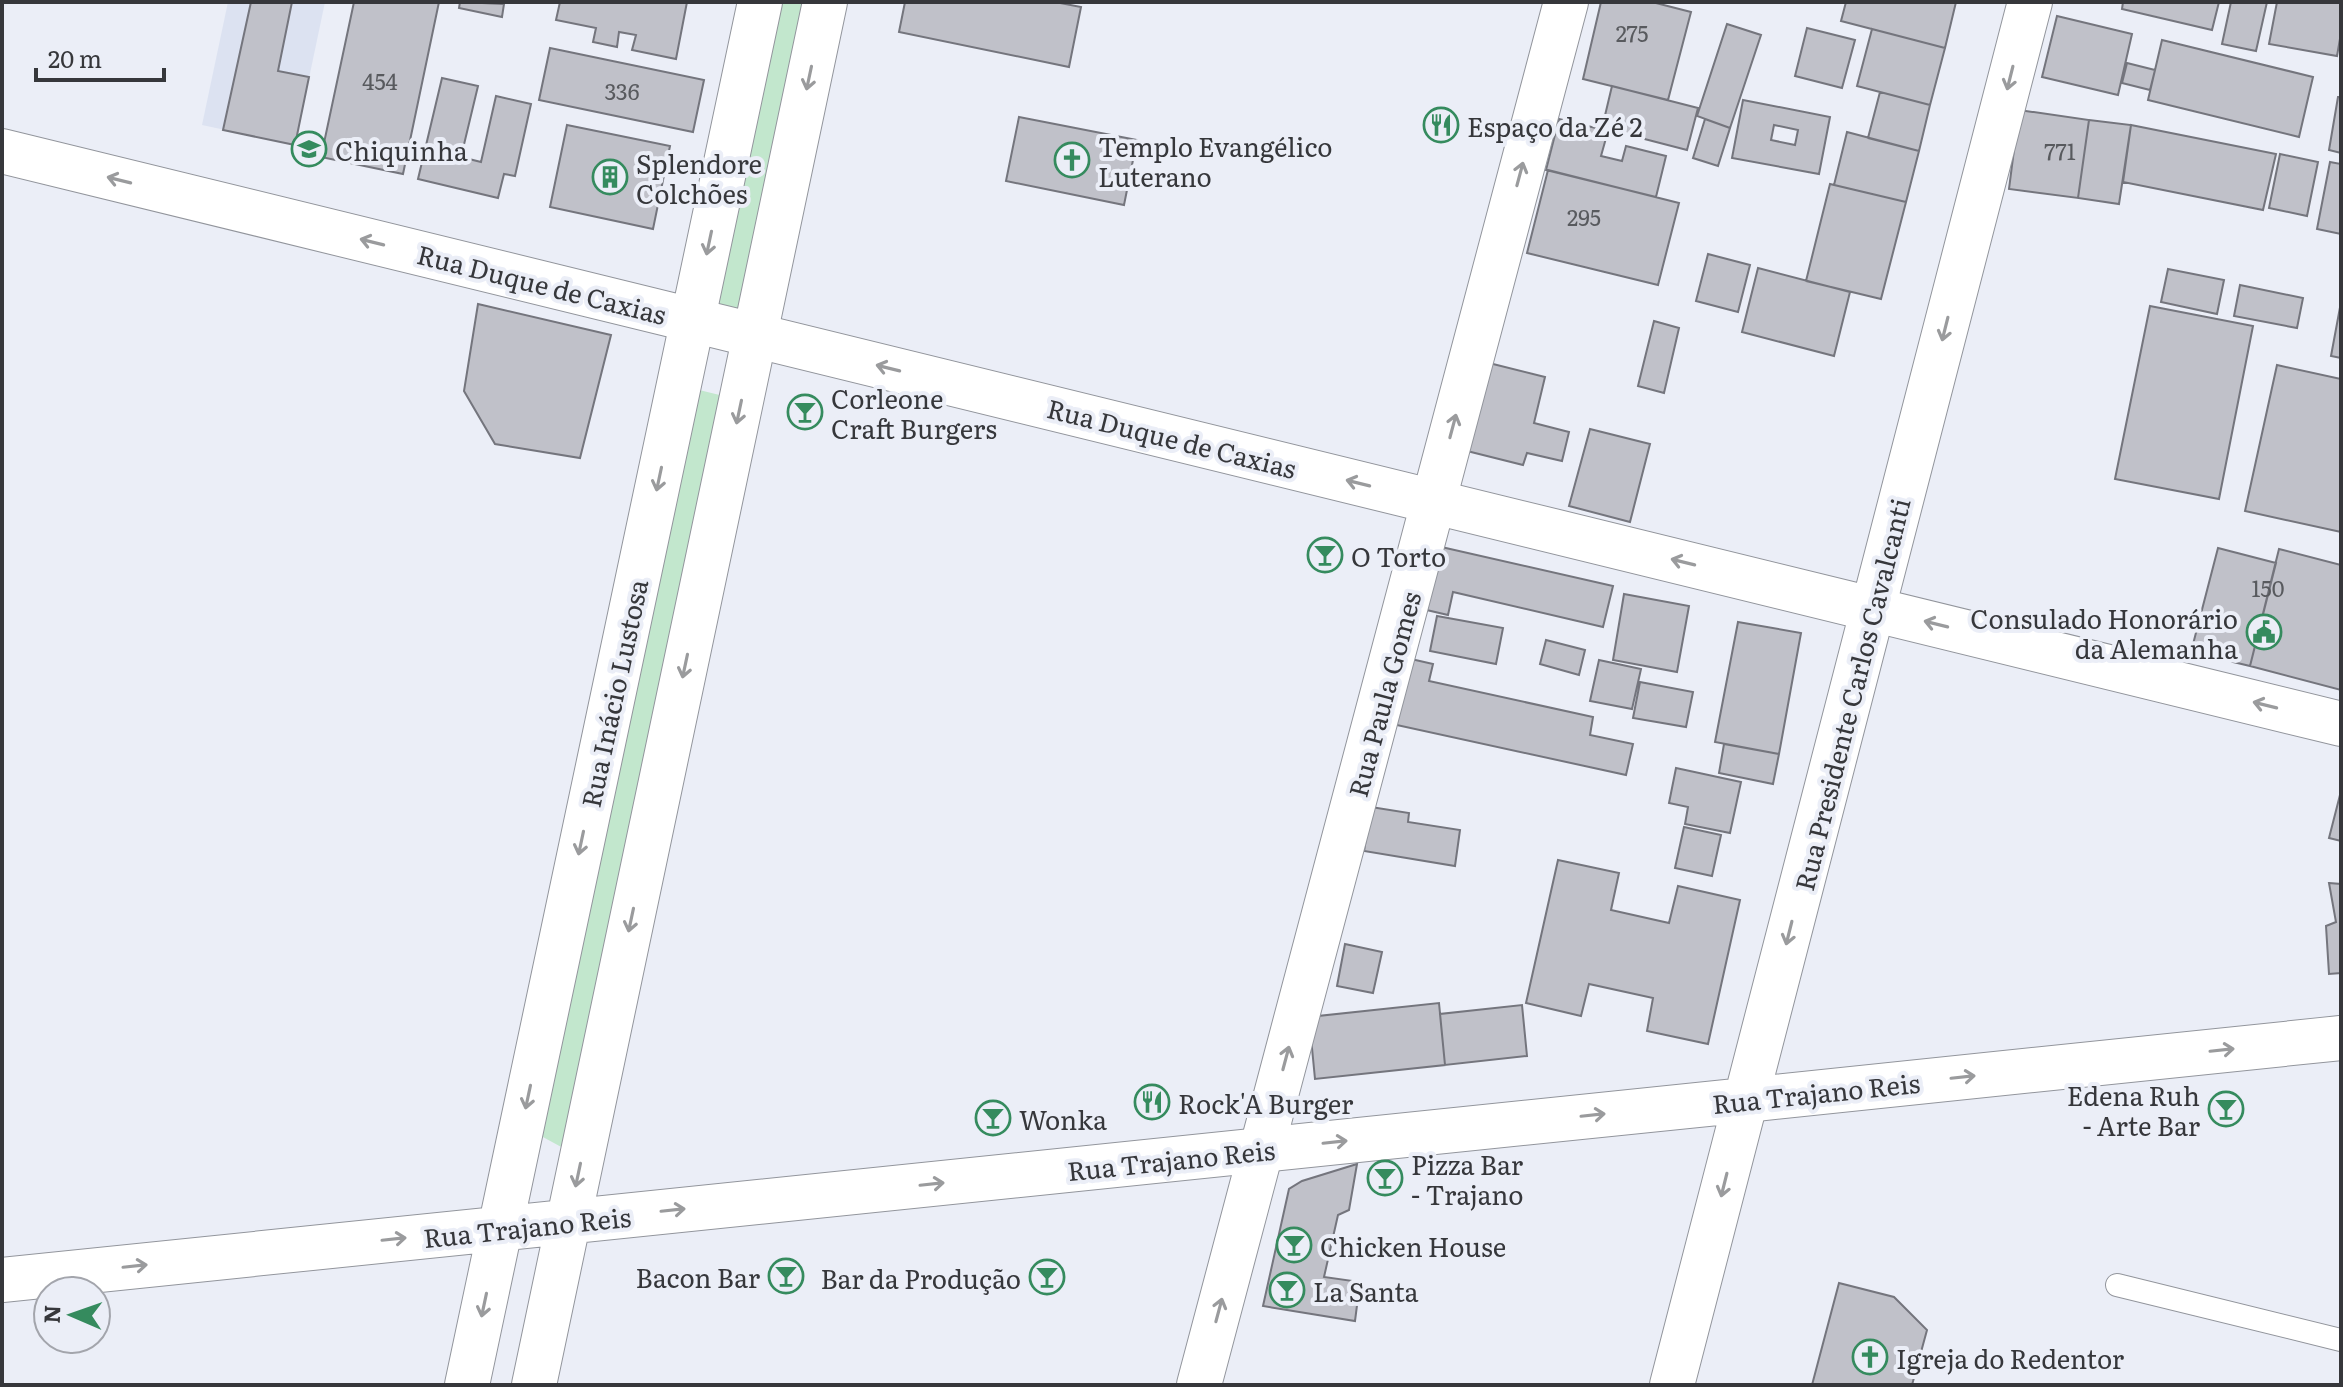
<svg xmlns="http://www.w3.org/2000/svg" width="2343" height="1387" viewBox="0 0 2343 1387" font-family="Literata,serif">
	<rect width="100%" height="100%" fill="#ebeef7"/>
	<path fill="#dce2f1" d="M 228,2 L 325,2 L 295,145 L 202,125 Z"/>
	<path fill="#c2e7cd" d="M 760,2 L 822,2 L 755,315 L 696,302 Z
		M 691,388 L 736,399 L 576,1155 L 530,1130 Z"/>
	<path fill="#c0c1c9" stroke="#74757d" stroke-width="2" fill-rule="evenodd" d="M 251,2 L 292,2 L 278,71 L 309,77 L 295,145 L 223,130 Z
		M 354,2 L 439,2 L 403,174 L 321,157 Z
		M 460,2 L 504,4 L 502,17 L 459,8 Z
		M 560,2 L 687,2 L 676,59 L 632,50 L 636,35 L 619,32 L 617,47 L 593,42 L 596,28 L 556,20 Z
		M 905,2 L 1055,2 L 1081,7 L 1069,67 L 899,32 Z
		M 1601,2 L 1652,2 L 1691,12 L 1668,100 L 1583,79 Z
		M 1846,2 L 1956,2 L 1945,48 L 1841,21 Z
		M 2123,2 L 2219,2 L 2212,30 L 2122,9 Z
		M 2231,2 L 2267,2 L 2256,51 L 2222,44 Z
		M 2277,2 L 2341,2 L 2341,33 L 2337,56 L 2269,44 Z
		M 2057,16 L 2132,34 L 2118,95 L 2042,77 Z
		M 1727,24 L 1761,35 L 1730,128 L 1697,116 Z
		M 1807,28 L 1855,40 L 1842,88 L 1795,76 Z
		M 1872,29 L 1945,48 L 1930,105 L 1857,86 Z
		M 2162,40 L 2313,77 L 2299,137 L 2148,100 Z
		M 550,48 L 704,80 L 693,132 L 539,100 Z
		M 2127,63 L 2155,70 L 2150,90 L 2122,83 Z
		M 442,78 L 478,86 L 461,157 L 481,162 L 496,96 L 531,104 L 515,176 L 504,174 L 498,198 L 418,179 Z
		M 1612,86 L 1698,108 L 1687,150 L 1602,128 Z
		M 1880,92 L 1930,105 L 1919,151 L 1868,138 Z
		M 2338,97 L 2341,97 L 2341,153 L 2329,150 Z
		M 1743,100 L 1830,117 L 1819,174 L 1732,158 ZM 1774,125 L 1798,130 L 1795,145 L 1771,140 Z
		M 2019,110 L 2089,120 L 2078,198 L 2009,189 Z
		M 1019,117 L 1137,140 L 1124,205 L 1006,181 Z
		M 1559,119 L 1608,131 L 1601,156 L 1622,161 L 1626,146 L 1666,156 L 1656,197 L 1546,170 Z
		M 1705,119 L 1730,128 L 1718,166 L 1693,158 Z
		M 2089,120 L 2131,125 L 2119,204 L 2078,198 Z
		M 567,125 L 670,146 L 653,229 L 550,207 Z
		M 2131,125 L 2276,154 L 2263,210 L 2123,182 Z
		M 1847,132 L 1919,151 L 1906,202 L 1834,185 Z
		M 2280,154 L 2318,162 L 2307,216 L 2269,208 Z
		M 2330,162 L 2341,164 L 2341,234 L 2317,229 Z
		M 1548,170 L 1679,203 L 1658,285 L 1527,253 Z
		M 1830,184 L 1906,202 L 1881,299 L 1806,281 Z
		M 1708,254 L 1750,265 L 1738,312 L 1696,301 Z
		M 1758,268 L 1850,292 L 1834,356 L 1742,332 Z
		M 2168,269 L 2224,280 L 2217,314 L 2161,302 Z
		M 2240,285 L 2303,298 L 2297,328 L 2234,316 Z
		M 2341,302 L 2341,358 L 2331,356 Z
		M 478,304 L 611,335 L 580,458 L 495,444 L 464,391 Z
		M 2150,306 L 2253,326 L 2219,499 L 2115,479 Z
		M 1654,321 L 1679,328 L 1664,393 L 1638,386 Z
		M 1481,361 L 1545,377 L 1534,423 L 1569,432 L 1562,461 L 1527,453 L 1523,465 L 1459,449 Z
		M 2277,365 L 2341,379 L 2341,532 L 2245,511 Z
		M 1590,429 L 1650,444 L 1630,522 L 1569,506 Z
		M 1437,546 L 1613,586 L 1603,627 L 1453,592 L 1448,615 L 1418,608 Z
		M 2218,548 L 2276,563 L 2250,666 L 2191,652 Z
		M 2279,549 L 2341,565 L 2341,690 L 2250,666 Z
		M 1624,594 L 1689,606 L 1677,672 L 1613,660 Z
		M 1437,616 L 1503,628 L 1496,664 L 1430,651 Z
		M 1738,622 L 1801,633 L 1779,754 L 1715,742 Z
		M 1546,640 L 1585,650 L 1579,675 L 1540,664 Z
		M 1398,656 L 1433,664 L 1429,681 L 1593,717 L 1590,735 L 1633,744 L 1626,775 L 1383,722 Z
		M 1599,660 L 1641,669 L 1632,709 L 1590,701 Z
		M 1640,682 L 1693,692 L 1686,727 L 1633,718 Z
		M 1724,744 L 1779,754 L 1773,784 L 1719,773 Z
		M 1676,768 L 1741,782 L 1730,833 L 1685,824 L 1688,807 L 1669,803 Z
		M 2341,791 L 2341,841 L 2329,838 Z
		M 1371,807 L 1409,813 L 1408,822 L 1460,830 L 1455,866 L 1364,851 Z
		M 1684,827 L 1721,835 L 1712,876 L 1675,868 Z
		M 1558,860 L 1619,873 L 1611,910 L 1669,923 L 1678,886 L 1740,900 L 1708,1044 L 1647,1031 L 1653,998 L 1589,984 L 1581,1016 L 1526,1003 Z
		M 2329,883 L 2341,884 L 2341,973 L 2329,974 L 2326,926 L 2336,922 Z
		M 1345,944 L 1382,952 L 1373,993 L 1337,986 Z
		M 1439,1003 L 1445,1065 L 1315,1079 L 1309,1017 Z
		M 1522,1005 L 1527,1056 L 1445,1065 L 1440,1014 Z
		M 1357,1164 L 1349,1210 L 1338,1215 L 1324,1277 L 1360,1282 L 1355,1321 L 1263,1306 L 1289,1189 L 1302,1181 Z
		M 1839,1283 L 1894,1297 L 1927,1330 L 1912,1385 L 1812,1385 Z"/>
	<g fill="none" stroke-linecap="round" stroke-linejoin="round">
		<g stroke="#92959c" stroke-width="24">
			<path id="service" d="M 2117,1285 L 2341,1340"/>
		</g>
		<g stroke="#92959c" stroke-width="46">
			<path id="minor" d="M 2,151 L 692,320
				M 1199,1385 L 1566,2"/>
		</g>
		<g stroke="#92959c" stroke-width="46">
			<path id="tertiary" d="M 692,320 L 2341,724
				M 1746,1100 L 2341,1038"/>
		</g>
		<g stroke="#92959c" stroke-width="46">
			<path id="primary" d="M 2,1280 L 1746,1100
				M 467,1385 L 760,2
				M 534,1385 L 825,2
				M 1672,1385 L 2030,2"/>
		</g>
		<use href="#service" stroke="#fff" stroke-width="22"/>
		<use href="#minor" stroke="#fff" stroke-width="44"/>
		<use href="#tertiary" stroke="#fff" stroke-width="44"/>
		<use href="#primary" stroke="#fff" stroke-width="44"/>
	</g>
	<defs><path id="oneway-shaft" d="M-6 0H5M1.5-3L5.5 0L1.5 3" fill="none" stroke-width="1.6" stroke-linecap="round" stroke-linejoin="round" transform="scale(2)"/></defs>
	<g stroke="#9a9b9d">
		<use href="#oneway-shaft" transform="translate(809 78) rotate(102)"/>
		<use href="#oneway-shaft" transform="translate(2010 78) rotate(104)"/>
		<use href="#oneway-shaft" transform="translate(1520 174) rotate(-75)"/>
		<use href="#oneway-shaft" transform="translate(119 180) rotate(-166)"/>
		<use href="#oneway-shaft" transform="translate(372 242) rotate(-166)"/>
		<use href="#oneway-shaft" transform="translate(709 243) rotate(102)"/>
		<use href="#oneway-shaft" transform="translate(1945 329) rotate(104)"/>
		<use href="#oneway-shaft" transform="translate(888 368) rotate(-166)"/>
		<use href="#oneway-shaft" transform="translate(739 412) rotate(102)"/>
		<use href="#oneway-shaft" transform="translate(1453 426) rotate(-75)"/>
		<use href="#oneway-shaft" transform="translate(659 479) rotate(102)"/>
		<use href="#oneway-shaft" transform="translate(1358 483) rotate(-166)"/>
		<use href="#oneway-shaft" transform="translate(1683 562) rotate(-166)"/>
		<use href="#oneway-shaft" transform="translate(1936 624) rotate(-166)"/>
		<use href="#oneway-shaft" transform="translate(685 666) rotate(102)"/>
		<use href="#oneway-shaft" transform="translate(2265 705) rotate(-166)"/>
		<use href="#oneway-shaft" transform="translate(581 843) rotate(102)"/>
		<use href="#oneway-shaft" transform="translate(631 920) rotate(102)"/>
		<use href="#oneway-shaft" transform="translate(1789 933) rotate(104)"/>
		<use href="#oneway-shaft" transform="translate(2222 1050) rotate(-6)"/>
		<use href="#oneway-shaft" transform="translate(1286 1058) rotate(-75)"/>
		<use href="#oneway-shaft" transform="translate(1963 1077) rotate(-6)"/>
		<use href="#oneway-shaft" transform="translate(528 1097) rotate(102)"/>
		<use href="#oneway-shaft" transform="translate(1593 1115) rotate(-6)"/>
		<use href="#oneway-shaft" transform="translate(1335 1142) rotate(-6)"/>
		<use href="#oneway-shaft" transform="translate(578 1175) rotate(102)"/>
		<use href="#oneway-shaft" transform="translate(932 1184) rotate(-6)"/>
		<use href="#oneway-shaft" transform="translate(1724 1185) rotate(104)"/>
		<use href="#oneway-shaft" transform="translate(673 1210) rotate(-6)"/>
		<use href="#oneway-shaft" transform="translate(394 1239) rotate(-6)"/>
		<use href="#oneway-shaft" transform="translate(135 1266) rotate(-6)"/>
		<use href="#oneway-shaft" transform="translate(484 1305) rotate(102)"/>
		<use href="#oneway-shaft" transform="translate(1219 1310) rotate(-75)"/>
	</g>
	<defs>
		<g id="restaurant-ring" transform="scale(1.8)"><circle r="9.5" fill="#ebeef7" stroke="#358b5e" stroke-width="1.5"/><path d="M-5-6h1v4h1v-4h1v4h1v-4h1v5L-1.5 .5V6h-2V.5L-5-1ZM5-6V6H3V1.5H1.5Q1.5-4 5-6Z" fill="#358b5e"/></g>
		<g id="school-ring" transform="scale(1.8)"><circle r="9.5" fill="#ebeef7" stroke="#358b5e" stroke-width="1.5"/><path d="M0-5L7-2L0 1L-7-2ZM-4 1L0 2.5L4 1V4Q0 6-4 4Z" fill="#358b5e"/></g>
		<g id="church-ring" transform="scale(1.8)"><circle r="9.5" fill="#ebeef7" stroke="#358b5e" stroke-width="1.5"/><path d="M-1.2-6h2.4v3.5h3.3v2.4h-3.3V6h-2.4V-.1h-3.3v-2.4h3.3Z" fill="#358b5e"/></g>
		<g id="building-ring" transform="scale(1.8)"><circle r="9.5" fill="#ebeef7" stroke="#358b5e" stroke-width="1.5"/><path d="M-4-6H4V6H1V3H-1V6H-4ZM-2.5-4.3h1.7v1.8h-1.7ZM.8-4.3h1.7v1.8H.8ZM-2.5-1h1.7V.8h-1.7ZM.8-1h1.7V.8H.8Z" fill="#358b5e"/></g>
		<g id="bar-ring" transform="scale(1.8)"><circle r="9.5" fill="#ebeef7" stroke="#358b5e" stroke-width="1.5"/><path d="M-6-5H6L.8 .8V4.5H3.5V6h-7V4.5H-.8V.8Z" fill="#358b5e"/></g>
		<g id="civic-ring" transform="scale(1.8)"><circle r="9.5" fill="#ebeef7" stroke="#358b5e" stroke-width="1.5"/><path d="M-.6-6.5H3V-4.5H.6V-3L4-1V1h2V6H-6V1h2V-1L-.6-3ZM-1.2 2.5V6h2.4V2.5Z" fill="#358b5e"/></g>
	</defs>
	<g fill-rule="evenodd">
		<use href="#restaurant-ring" x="1441" y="125"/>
		<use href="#school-ring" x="309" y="149"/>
		<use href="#church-ring" x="1072" y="160"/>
		<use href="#building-ring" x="610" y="177"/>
		<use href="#bar-ring" x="805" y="412"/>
		<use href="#bar-ring" x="1325" y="555"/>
		<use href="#civic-ring" x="2264" y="632"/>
		<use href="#restaurant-ring" x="1152" y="1102"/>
		<use href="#bar-ring" x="2226" y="1109"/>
		<use href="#bar-ring" x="993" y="1118"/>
		<use href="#bar-ring" x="1385" y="1178"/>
		<use href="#bar-ring" x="1294" y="1245"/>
		<use href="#bar-ring" x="786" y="1276"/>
		<use href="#bar-ring" x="1047" y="1277"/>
		<use href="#bar-ring" x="1287" y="1290"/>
		<use href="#church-ring" x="1870" y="1357"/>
	</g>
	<g text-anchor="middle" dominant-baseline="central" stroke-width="8" stroke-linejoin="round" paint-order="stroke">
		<g font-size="22" fill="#585a5e">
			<text x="1632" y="32">275</text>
			<text x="380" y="80">454</text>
			<text x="622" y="90">336</text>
			<text x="2060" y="150">771</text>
			<text x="1584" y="216">295</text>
			<text x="2268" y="587">150</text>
		</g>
		<g font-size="26" fill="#36373b" stroke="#ebeef7" text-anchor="start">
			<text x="1467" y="125">Espaço da Zé 2</text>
			<text x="1098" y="145">Templo Evangélico<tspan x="1098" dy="30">Luterano</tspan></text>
			<text x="335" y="149">Chiquinha</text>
			<text x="636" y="162">Splendore<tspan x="636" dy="30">Colchões</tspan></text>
			<text x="831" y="397">Corleone<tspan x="831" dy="30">Craft Burgers</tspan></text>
			<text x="1351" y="555">O Torto</text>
			<text x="2238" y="617" text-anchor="end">Consulado Honorário<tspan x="2238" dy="30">da Alemanha</tspan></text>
			<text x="2200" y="1094" text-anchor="end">Edena Ruh<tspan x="2200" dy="30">- Arte Bar</tspan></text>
			<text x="1178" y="1102">Rock'A Burger</text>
			<text x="1019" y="1118">Wonka</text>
			<text x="1411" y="1163">Pizza Bar<tspan x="1411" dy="30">- Trajano</tspan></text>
			<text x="1320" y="1245">Chicken House</text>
			<text x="760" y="1276" text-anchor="end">Bacon Bar</text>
			<text x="1021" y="1277" text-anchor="end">Bar da Produção</text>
			<text x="1313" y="1290">La Santa</text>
			<text x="1896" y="1357">Igreja do Redentor</text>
		</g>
		<g font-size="26" fill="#36373b" stroke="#ebeef7">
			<text transform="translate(542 283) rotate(14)">Rua Duque de Caxias</text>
			<text transform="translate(1172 437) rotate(14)">Rua Duque de Caxias</text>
			<text transform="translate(613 693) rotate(-78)">Rua Inácio Lustosa</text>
			<text transform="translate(1383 694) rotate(-75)">Rua Paula Gomes</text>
			<text transform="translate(1851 694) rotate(-76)">Rua Presidente Carlos Cavalcanti</text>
			<text transform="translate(1816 1092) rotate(-6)">Rua Trajano Reis</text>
			<text transform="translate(1171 1159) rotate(-6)">Rua Trajano Reis</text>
			<text transform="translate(527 1226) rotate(-6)">Rua Trajano Reis</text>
		</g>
	</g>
	<rect width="2343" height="1387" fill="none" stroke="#36373b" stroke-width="8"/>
	<g transform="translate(72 1315) rotate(272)"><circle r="38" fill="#ebeef7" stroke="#a3a5ac" stroke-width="2"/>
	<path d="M0-6L14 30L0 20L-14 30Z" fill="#358b5e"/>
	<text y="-12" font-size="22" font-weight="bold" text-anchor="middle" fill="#36373b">N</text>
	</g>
	<path d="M36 68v12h128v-12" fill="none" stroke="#36373b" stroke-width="4"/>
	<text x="48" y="68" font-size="24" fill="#36373b" stroke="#ebeef7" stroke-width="6" paint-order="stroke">20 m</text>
</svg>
